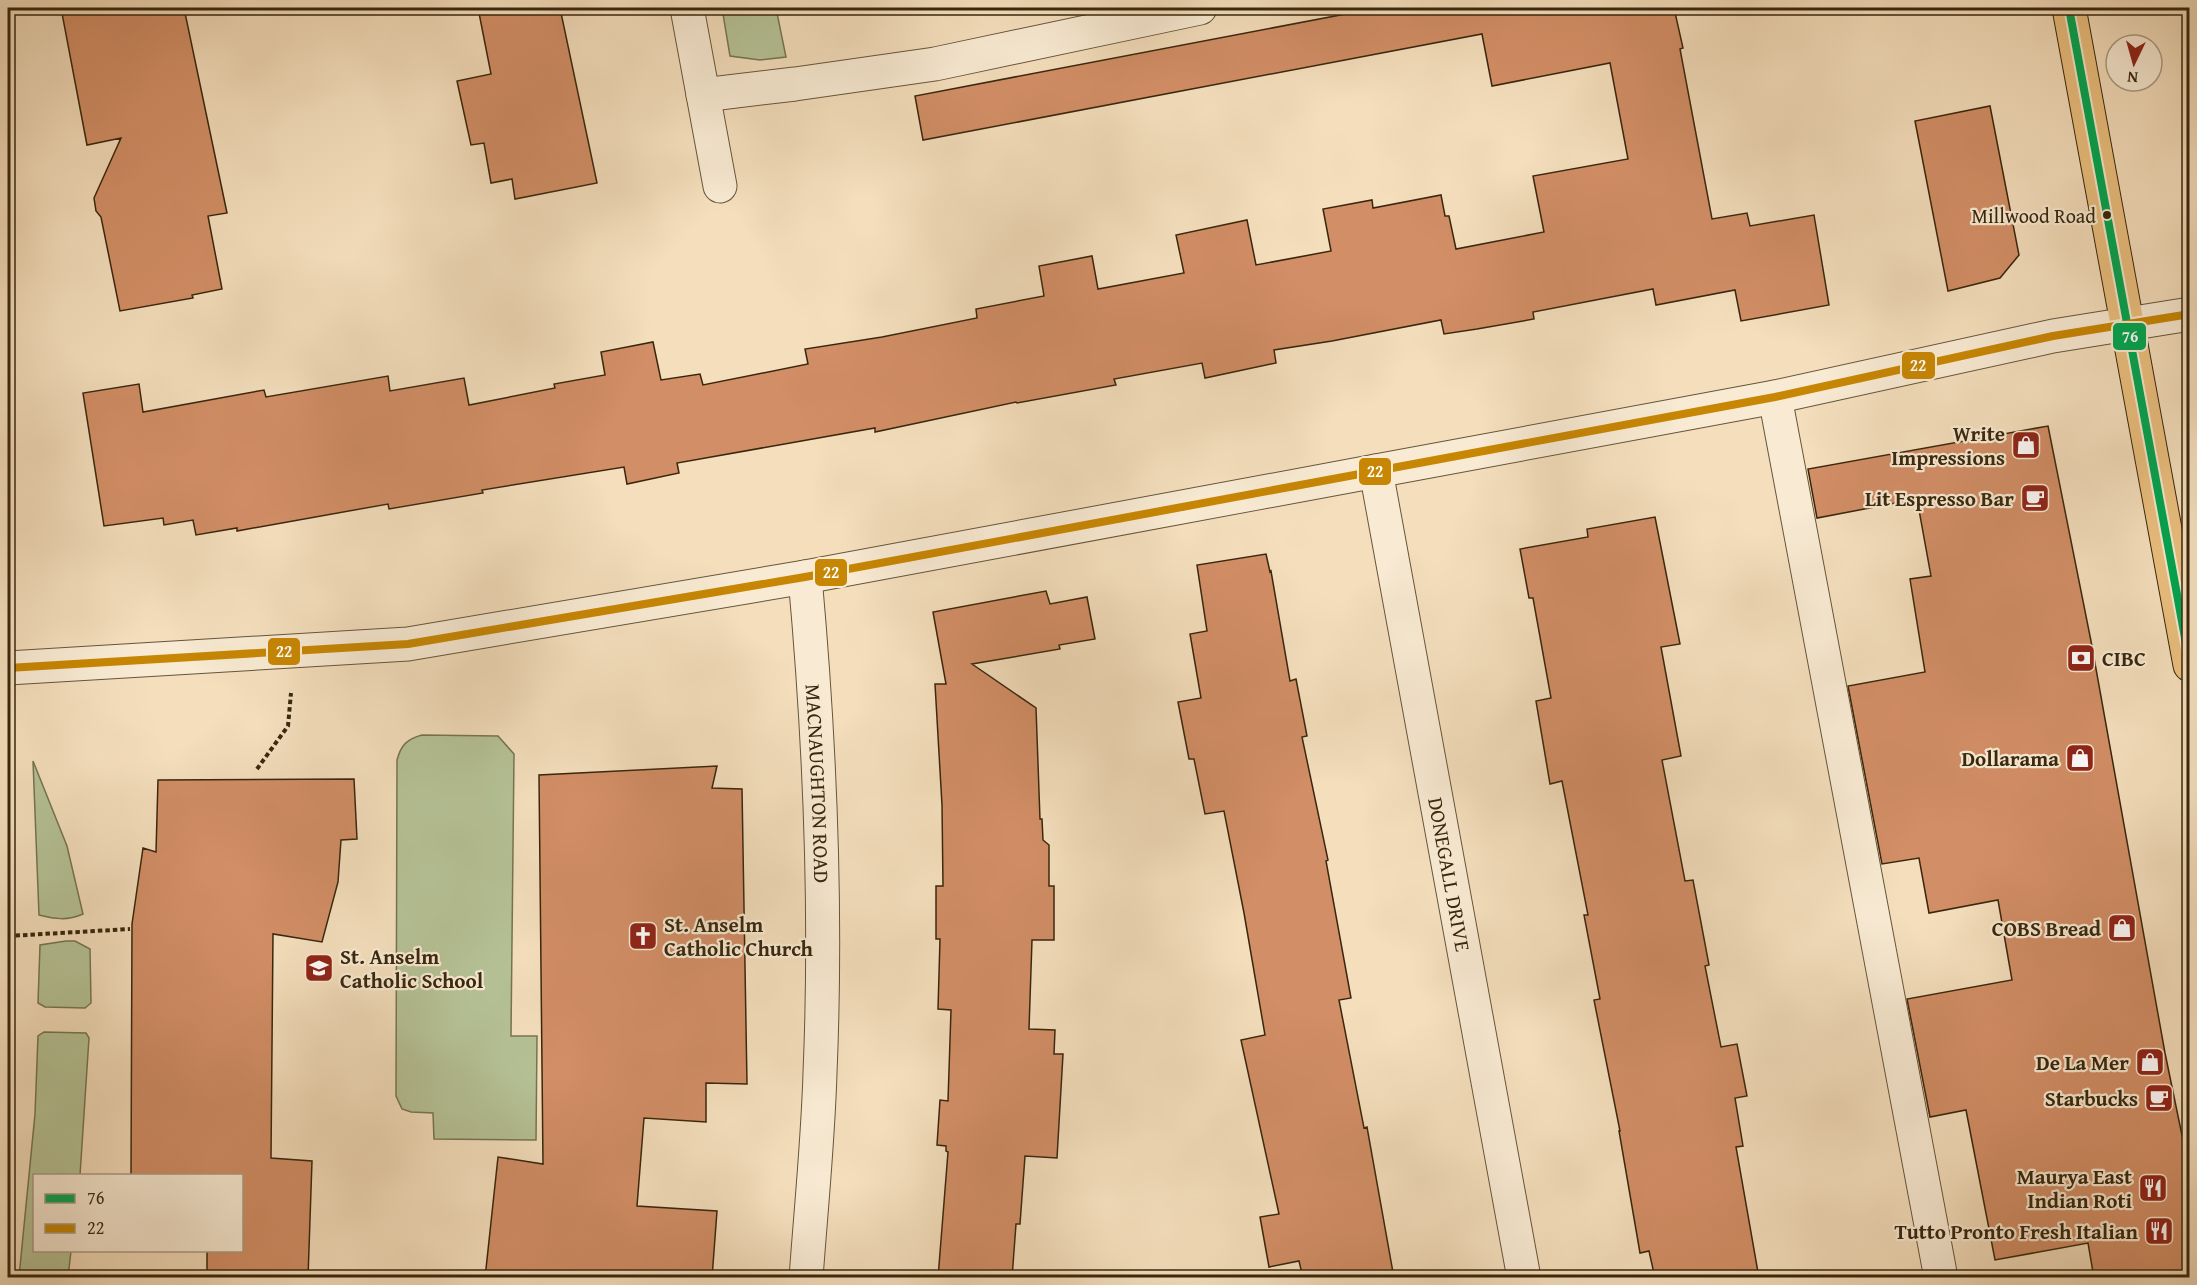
<svg xmlns="http://www.w3.org/2000/svg" width="2197" height="1285" viewBox="0 0 2197 1285" font-family="'Gentium Book Plus',serif">
	<rect width="100%" height="100%" fill="#f4debc"/>
	<filter id="stains"><feTurbulence type="fractalNoise" baseFrequency=".00333" numOctaves="4"/><feColorMatrix values="0 0 0 0 .2 0 0 0 0 .09 0 0 0 0 .02 0 0 0 .5 -.17"/></filter>
	<radialGradient id="worn" r=".72"><stop offset=".6" stop-color="#630" stop-opacity="0"/><stop offset="1" stop-color="#630" stop-opacity=".3"/></radialGradient>
	<path fill="#b5c296" stroke="#767452" stroke-width="1.5" d="M 722,8 L 776,8 L 786,57 L 760,60 L 730,56 Z
		M 422,735 L 498,736 L 514,754 L 511,1036 L 537,1036 L 536,1140 L 434,1139 L 433,1113 L 411,1112 L 402,1109 L 396,1096 L 397,760 C 401,745 407,739 422,735 Z
		M 33,761 L 67,846 L 83,914 C 67,921 55,919 39,915 Z
		M 66,941 L 75,941 L 90,949 L 91,1003 L 85,1008 L 45,1007 L 38,1003 L 40,945 Z
		M 44,1032 L 86,1033 L 89,1038 L 80,1175 L 34,1176 L 34,1250 L 71,1251 L 68,1277 L 19,1277 L 35,1114 L 38,1036 Z"/>
	<path fill="#d28e66" stroke="#38270d" stroke-width="1.5" d="M 61,8 L 184,8 L 227,213 L 208,216 L 222,289 L 192,295 L 193,298 L 120,311 L 101,217 L 96,211 L 94,198 L 121,138 L 87,145 Z
		M 478,8 L 560,8 L 597,183 L 515,199 L 512,179 L 491,183 L 484,143 L 471,145 L 457,81 L 491,74 Z
		M 1377,8 L 1674,8 L 1683,48 L 1680,49 L 1712,219 L 1747,213 L 1750,226 L 1814,215 L 1829,305 L 1741,321 L 1735,290 L 1656,305 L 1653,289 L 1533,312 L 1534,319 L 1477,329 L 1444,334 L 1441,320 L 1332,341 L 1274,350 L 1276,363 L 1205,378 L 1202,363 L 1114,379 L 1116,385 L 1017,403 L 1016,402 L 875,432 L 875,428 L 677,463 L 679,473 L 627,484 L 624,467 L 482,490 L 483,493 L 389,509 L 388,504 L 237,531 L 237,528 L 196,535 L 193,520 L 164,525 L 163,518 L 104,526 L 83,393 L 139,384 L 143,412 L 264,390 L 266,397 L 388,376 L 390,391 L 464,378 L 469,405 L 555,388 L 554,384 L 605,375 L 601,352 L 653,342 L 661,380 L 700,374 L 703,385 L 808,364 L 805,349 L 882,337 L 977,318 L 976,309 L 1044,296 L 1039,266 L 1092,256 L 1098,289 L 1184,273 L 1176,235 L 1247,220 L 1256,265 L 1331,251 L 1323,209 L 1372,200 L 1373,208 L 1441,195 L 1445,216 L 1449,216 L 1456,249 L 1544,232 L 1533,176 L 1628,159 L 1610,63 L 1492,86 L 1482,34 L 923,140 L 915,96 Z
		M 1990,106 L 2019,255 L 2000,278 L 1948,291 L 1915,121 Z
		M 2048,426 L 2091,641 L 2165,1053 L 2190,1174 L 2190,1278 L 2094,1278 L 2088,1243 L 1995,1260 L 1966,1110 L 1930,1117 L 1907,999 L 2012,980 L 1998,900 L 1929,913 L 1919,858 L 1882,864 L 1848,686 L 1925,672 L 1910,579 L 1931,576 L 1917,499 L 1817,518 L 1808,469 Z
		M 1655,517 L 1680,644 L 1661,647 L 1681,756 L 1662,760 L 1685,881 L 1693,880 L 1709,965 L 1705,966 L 1721,1047 L 1737,1044 L 1747,1096 L 1735,1098 L 1743,1146 L 1736,1147 L 1759,1278 L 1655,1278 L 1649,1251 L 1640,1253 L 1619,1131 L 1620,1131 L 1594,1000 L 1600,999 L 1584,915 L 1588,915 L 1562,781 L 1550,784 L 1536,701 L 1551,698 L 1533,598 L 1529,598 L 1520,549 L 1588,537 L 1587,529 Z
		M 1266,554 L 1270,572 L 1271,571 L 1290,681 L 1296,679 L 1307,736 L 1302,737 L 1328,860 L 1326,861 L 1351,998 L 1339,1000 L 1364,1128 L 1367,1127 L 1394,1278 L 1303,1278 L 1299,1261 L 1269,1267 L 1260,1217 L 1279,1214 L 1241,1040 L 1265,1035 L 1244,913 L 1224,811 L 1205,814 L 1194,759 L 1189,759 L 1178,702 L 1201,698 L 1190,634 L 1207,631 L 1197,565 Z
		M 1046,591 L 1050,604 L 1087,597 L 1095,639 L 1059,645 L 1060,649 L 972,664 L 1036,708 L 1040,819 L 1042,819 L 1043,840 L 1049,845 L 1049,886 L 1054,886 L 1054,940 L 1032,940 L 1029,1029 L 1055,1030 L 1054,1054 L 1063,1054 L 1057,1158 L 1025,1156 L 1020,1224 L 1016,1224 L 1012,1278 L 938,1278 L 948,1152 L 946,1151 L 946,1146 L 937,1145 L 940,1100 L 948,1101 L 951,1010 L 938,1009 L 940,939 L 936,939 L 936,886 L 943,886 L 942,805 L 935,684 L 946,684 L 933,612 Z
		M 717,766 L 712,788 L 742,789 L 747,1084 L 706,1083 L 706,1122 L 644,1118 L 637,1206 L 717,1211 L 712,1278 L 485,1278 L 498,1157 L 543,1164 L 539,775 Z
		M 354,779 L 357,839 L 341,840 L 338,882 L 322,942 L 273,934 L 271,1158 L 312,1161 L 308,1278 L 207,1278 L 207,1251 L 242,1251 L 242,1176 L 131,1176 L 132,924 L 143,848 L 156,852 L 158,780 Z"/>
	<g fill="none" stroke-linecap="round" stroke-linejoin="round">
		<g stroke="#675539" stroke-width="35">
			<g id="minor">
				<path d="M 687,8 L 720,186"/>
				<path d="M 703,95 L 795,84 L 935,64 L 1200,8"/>
				<path d="M 1775,397 L 1941,1278"/>
				<path id="s1" d="M 1376,471 L 1524,1278"/>
				<path id="s2" d="M 805,577 C 820,742 827,908 820,1073 C 818,1141 811,1209 806,1278"/>
				<path d="M 8,668 L 408,644 L 805,577 L 1376,471 L 1775,397 L 2053,336 L 2190,314"/>
			</g>
		</g>
		<g stroke="#38270d" stroke-width="35">
			<path id="major" d="M 2069,8 L 2190,665"/>
		</g>
		<path stroke="#38270d" stroke-width="4" stroke-dasharray="4.5 3" stroke-linecap="butt" d="M 257,769 L 288,726 L 291,693
			M 8,936 L 130,929"/>
		<use href="#minor" stroke="#f8ead3" stroke-width="33"/>
		<use href="#major" stroke="#eabf7e" stroke-width="33"/>
		<g stroke="#f8ead3" stroke-width="12">
			<path id="bus-1" d="M 2069,8 L 2190,665"/>
		</g>
		<g stroke="#f8ead3" stroke-width="12">
			<path id="bus-2" d="M 8,668 L 408,644 L 805,577 L 1376,471 L 1775,397 L 2053,336 L 2190,314"/>
		</g>
		<use href="#bus-1" stroke="#00a651" stroke-width="8"/>
		<use href="#bus-2" stroke="#c78603" stroke-width="8"/>
	</g>
	<defs>
		<g id="shop-square" transform="scale(1.5)"><rect x="-9" y="-9" width="18" height="18" rx="4" fill="#8f2418" stroke="#f8ead3"/><path d="M-5-2.5h2.3a2.7 3.5 0 0 1 5.4 0H5L5.5 6h-11ZM-1.5-2.5h3a1.5 2.3 0 0 0-3 0Z" fill="#fff"/></g>
		<g id="cafe-square" transform="scale(1.5)"><rect x="-9" y="-9" width="18" height="18" rx="4" fill="#8f2418" stroke="#f8ead3"/><path d="M-5.5-4.5H6V0H3Q3 3.5 0 3.5H-2.5Q-5.5 3.5-5.5 0ZM3-3.2v2h1.7v-2ZM-6 4.5H4V6H-6Z" fill="#fff"/></g>
		<g id="bank-square" transform="scale(1.5)"><rect x="-9" y="-9" width="18" height="18" rx="4" fill="#8f2418" stroke="#f8ead3"/><path d="M-6-4H6V4H-6ZM0-2.3a2.3 2.3 0 1 0 0 4.6a2.3 2.3 0 1 0 0-4.6Z" fill="#fff"/></g>
		<g id="church-square" transform="scale(1.5)"><rect x="-9" y="-9" width="18" height="18" rx="4" fill="#8f2418" stroke="#f8ead3"/><path d="M-1.2-6h2.4v3.5h3.3v2.4h-3.3V6h-2.4V-.1h-3.3v-2.4h3.3Z" fill="#fff"/></g>
		<g id="school-square" transform="scale(1.5)"><rect x="-9" y="-9" width="18" height="18" rx="4" fill="#8f2418" stroke="#f8ead3"/><path d="M0-5L7-2L0 1L-7-2ZM-4 1L0 2.5L4 1V4Q0 6-4 4Z" fill="#fff"/></g>
		<g id="restaurant-square" transform="scale(1.5)"><rect x="-9" y="-9" width="18" height="18" rx="4" fill="#8f2418" stroke="#f8ead3"/><path d="M-5-6h1v4h1v-4h1v4h1v-4h1v5L-1.5 .5V6h-2V.5L-5-1ZM5-6V6H3V1.5H1.5Q1.5-4 5-6Z" fill="#fff"/></g>
	</defs>
	<g fill-rule="evenodd">
		<use href="#shop-square" x="2026" y="445"/>
		<use href="#cafe-square" x="2035" y="498"/>
		<use href="#bank-square" x="2081" y="658"/>
		<use href="#shop-square" x="2080" y="758"/>
		<use href="#shop-square" x="2122" y="928"/>
		<use href="#church-square" x="643" y="936"/>
		<use href="#school-square" x="319" y="968"/>
		<use href="#shop-square" x="2150" y="1062"/>
		<use href="#cafe-square" x="2159" y="1098"/>
		<use href="#restaurant-square" x="2153" y="1188"/>
		<use href="#restaurant-square" x="2159" y="1231"/>
	</g>
	<circle fill="#38270d" stroke="#f8ead3" stroke-width="2" cx="2107" cy="215" r="5"/>
	<g text-anchor="middle" dominant-baseline="central" stroke-width="4.5" stroke-linejoin="round" paint-order="stroke">
		<g font-size="20" fill="#38270d" stroke="#f8ead3" text-anchor="end">
			<text x="2096" y="215">Millwood Road</text>
		</g>
		<g font-size="21" font-weight="bold" fill="#38270d" stroke="#f8ead3" text-anchor="end">
			<text x="2005" y="433">Write<tspan x="2005" dy="24">Impressions</tspan></text>
			<text x="2014" y="498">Lit Espresso Bar</text>
			<text x="2102" y="658" text-anchor="start">CIBC</text>
			<text x="2059" y="758">Dollarama</text>
			<text x="664" y="924" text-anchor="start">St. Anselm<tspan x="664" dy="24">Catholic Church</tspan></text>
			<text x="2101" y="928">COBS Bread</text>
			<text x="340" y="956" text-anchor="start">St. Anselm<tspan x="340" dy="24">Catholic School</tspan></text>
			<text x="2129" y="1062">De La Mer</text>
			<text x="2138" y="1098">Starbucks</text>
			<text x="2132" y="1176">Maurya East<tspan x="2132" dy="24">Indian Roti</tspan></text>
			<text x="2138" y="1231">Tutto Pronto Fresh Italian</text>
		</g>
		<g font-size="21" fill="#38270d" stroke="#f8ead3">
			<text stroke="none"><textPath href="#s2" startOffset="207">MACNAUGHTON ROAD</textPath></text>
			<text stroke="none"><textPath href="#s1" startOffset="410">DONEGALL DRIVE</textPath></text>
		</g>
	</g>
	<g stroke="#f8ead3" stroke-width="2">
		<rect x="2112" y="322" width="35" height="29" rx="6" fill="#00a651"/>
		<rect x="1901" y="351" width="35" height="29" rx="6" fill="#c78603"/>
		<rect x="1358" y="457" width="34" height="29" rx="6" fill="#c78603"/>
		<rect x="814" y="558" width="34" height="29" rx="6" fill="#c78603"/>
		<rect x="267" y="637" width="34" height="29" rx="6" fill="#c78603"/>
	</g>
	<g font-size="16" text-anchor="middle" font-weight="bold" fill="#fff">
		<text x="2130" y="342">76</text>
		<text x="1918" y="371">22</text>
		<text x="1375" y="477">22</text>
		<text x="831" y="578">22</text>
		<text x="284" y="657">22</text>
	</g>
	<rect width="2197" height="1285" fill="none" stroke="#f4debc" stroke-width="30"/>
	<rect x="9" y="9" width="2179" height="1267" fill="none" stroke="#38270d" stroke-width="3"/>
	<rect x="15" y="15" width="2167" height="1255" fill="none" stroke="#38270d" stroke-width="1.5"/>
	<rect x="33" y="1174" width="210" height="78" fill="#f8ead3" stroke="#ab9c84" stroke-width="1.5"/>
	<rect x="45" y="1194" width="30" height="9" fill="#00a651" stroke="#ab9c84" stroke-width="1.5"/>
	<text x="87" y="1204" font-size="18" fill="#38270d">76</text>
	<rect x="45" y="1224" width="30" height="9" fill="#c78603" stroke="#ab9c84" stroke-width="1.5"/>
	<text x="87" y="1234" font-size="18" fill="#38270d">22</text>
	<g transform="translate(2134 63) rotate(185)"><circle r="28" fill="#f8ead3" stroke="#ab9c84" stroke-width="1.5"/>
	<path d="M0-4.5L10 22L0 15L-10 22Z" fill="#8f2418"/>
	<text y="-9" font-size="16" font-weight="bold" text-anchor="middle" fill="#38270d">N</text>
	</g>
	<rect width="100%" height="100%" filter="url(#stains)"/>
	<rect width="100%" height="100%" fill="url(#worn)"/>
</svg>
